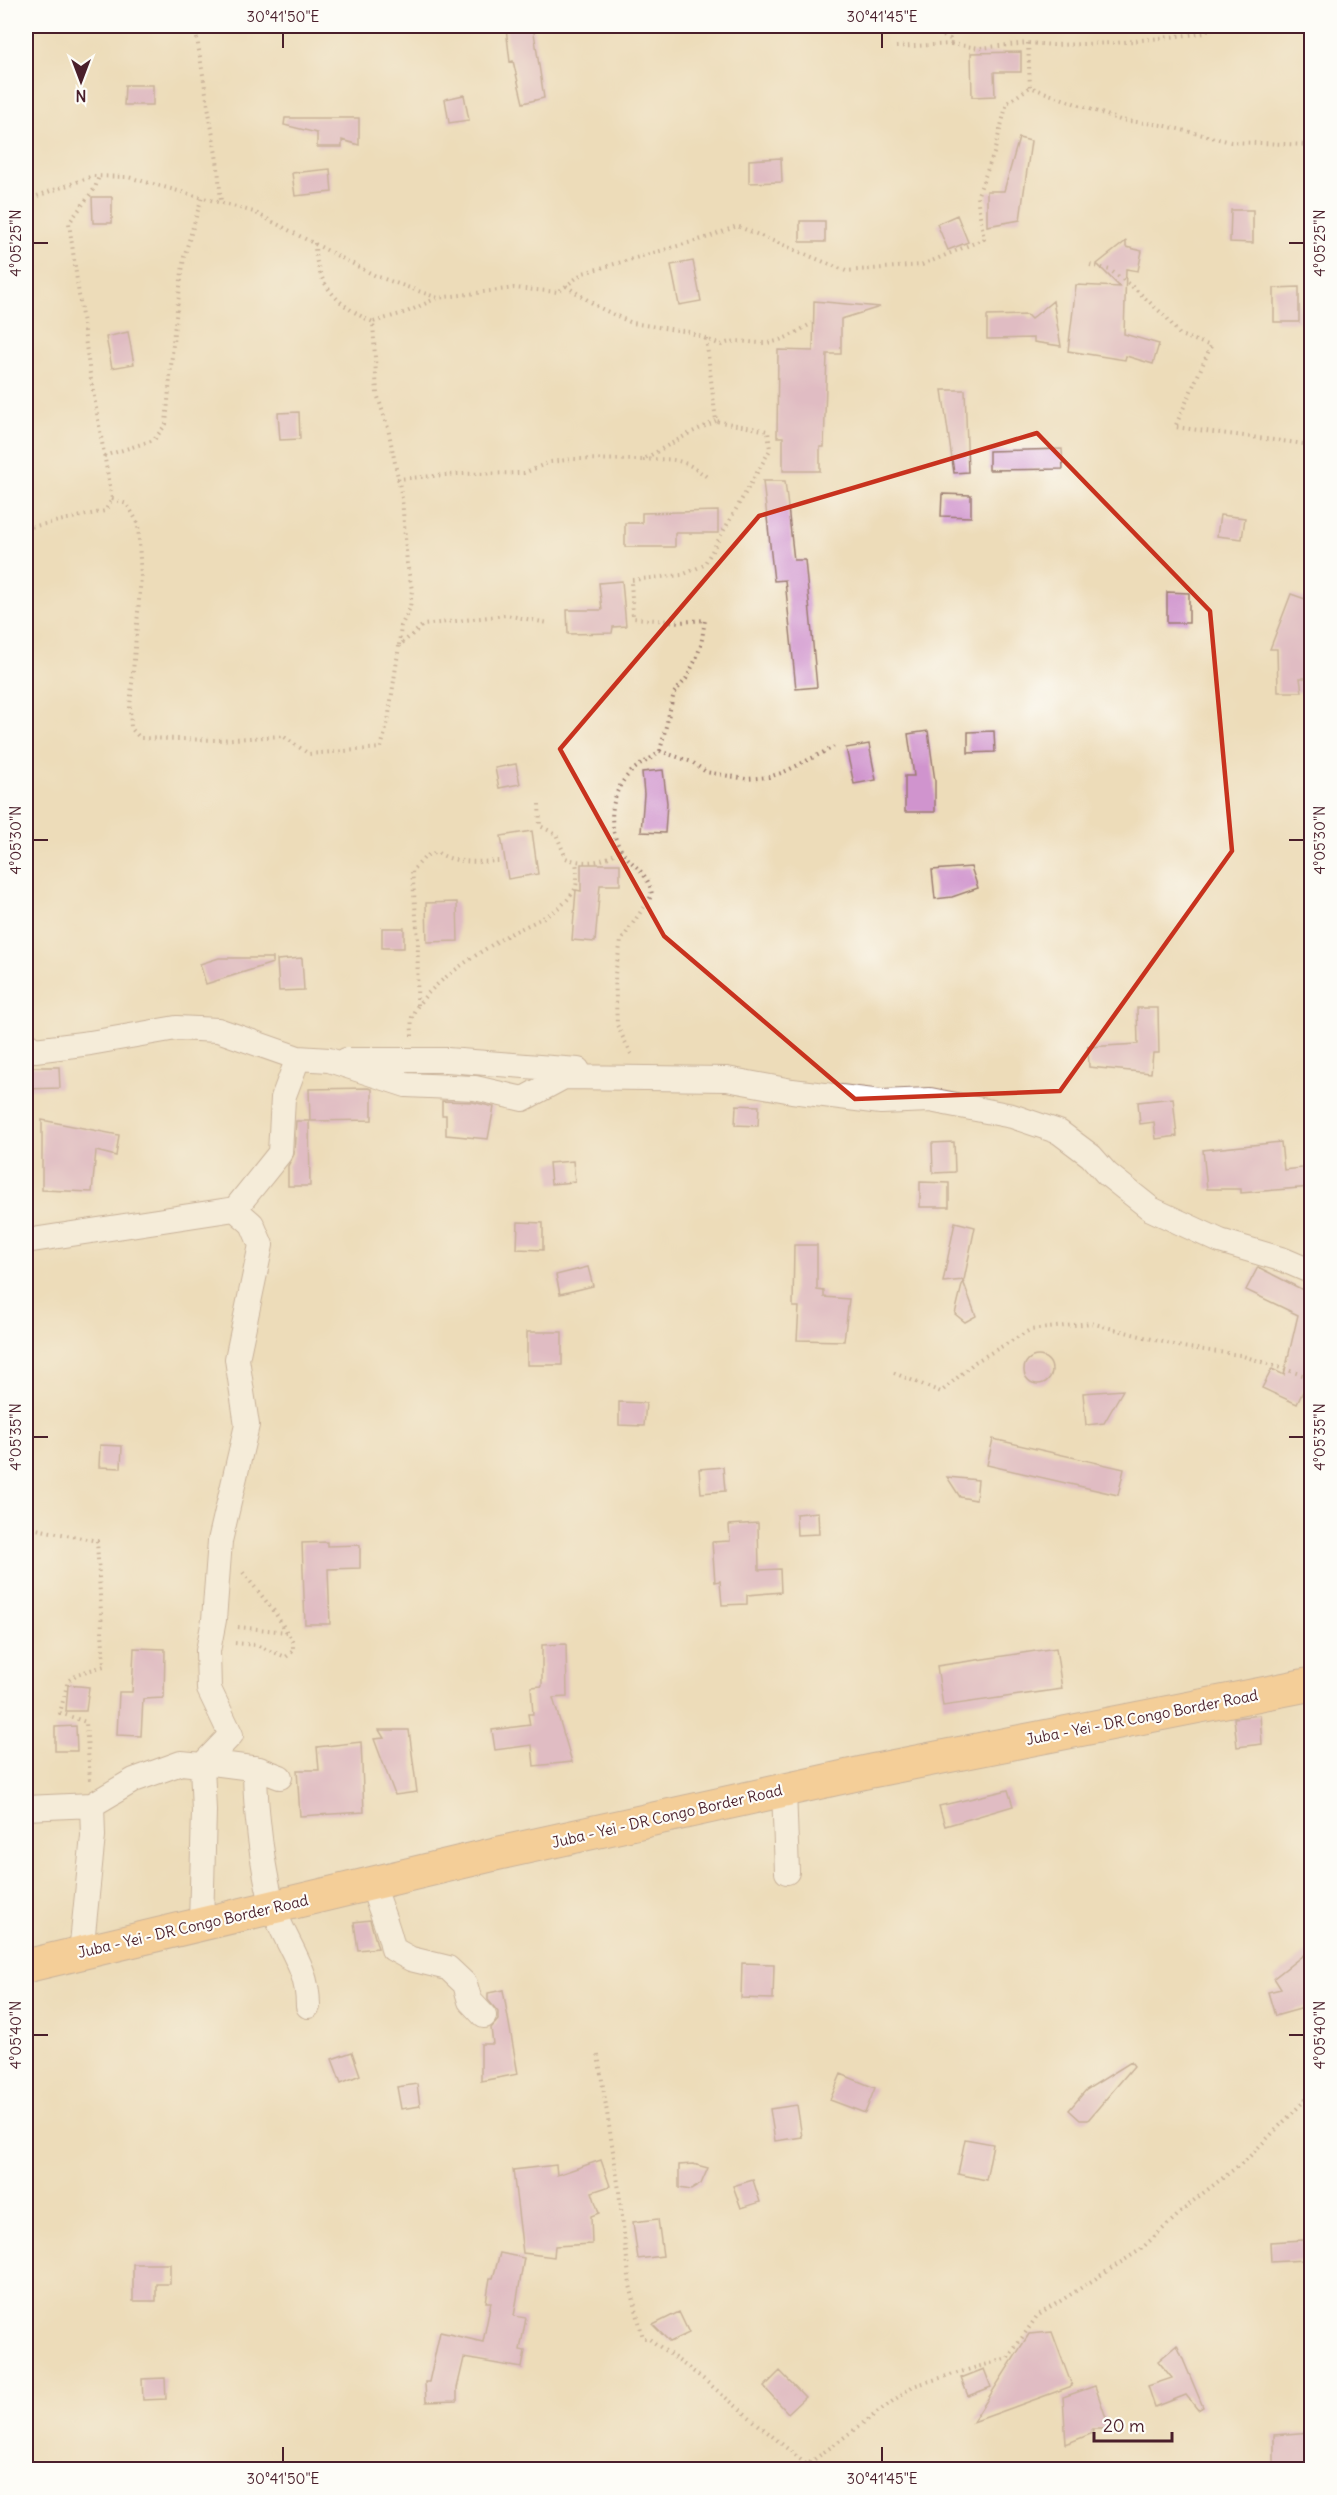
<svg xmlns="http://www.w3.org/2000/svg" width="1337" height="2495" viewBox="0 0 1337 2495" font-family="Delius,sans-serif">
	<rect width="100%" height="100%" fill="#fdfcf7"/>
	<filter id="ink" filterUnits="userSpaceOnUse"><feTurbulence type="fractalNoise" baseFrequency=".0167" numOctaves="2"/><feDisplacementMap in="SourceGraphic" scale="12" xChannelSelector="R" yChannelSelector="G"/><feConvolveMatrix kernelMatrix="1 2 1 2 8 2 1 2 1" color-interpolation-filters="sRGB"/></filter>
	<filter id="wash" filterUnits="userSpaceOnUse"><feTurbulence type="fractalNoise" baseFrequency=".008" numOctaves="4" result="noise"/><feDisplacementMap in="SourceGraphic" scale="24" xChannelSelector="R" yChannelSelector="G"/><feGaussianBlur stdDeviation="1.35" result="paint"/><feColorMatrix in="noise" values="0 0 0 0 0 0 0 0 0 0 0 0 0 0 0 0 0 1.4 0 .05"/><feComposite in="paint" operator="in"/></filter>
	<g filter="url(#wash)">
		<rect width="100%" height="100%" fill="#eddcb9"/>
		<g id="blocks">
			<path fill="#d094ce" d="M 533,26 L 544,98 L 523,103 L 513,61 L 510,62 L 506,28 Z
				M 1021,52 L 1021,72 L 994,72 L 995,96 L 972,97 L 971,53 Z
				M 125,85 L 153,85 L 153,105 L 124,105 Z
				M 464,95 L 469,120 L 449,123 L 445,99 Z
				M 285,118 L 359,118 L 359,145 L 342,140 L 342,147 L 317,147 L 317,133 L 284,125 Z
				M 1019,138 L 1031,141 L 1020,220 L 987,226 L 987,191 L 1004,191 Z
				M 781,158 L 782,182 L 749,183 L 749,160 Z
				M 330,169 L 332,192 L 295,196 L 292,173 Z
				M 92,197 L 112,197 L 112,223 L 93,223 Z
				M 1231,210 L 1253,210 L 1253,243 L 1230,242 Z
				M 957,215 L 968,242 L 948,250 L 937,224 Z
				M 800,221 L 825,221 L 825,242 L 800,242 Z
				M 1126,241 L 1126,247 L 1142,251 L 1138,271 L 1126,269 L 1124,334 L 1159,344 L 1153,364 L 1126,356 L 1125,360 L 1068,351 L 1076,285 L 1120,287 L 1097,264 Z
				M 693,261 L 701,301 L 679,305 L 671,265 Z
				M 1299,287 L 1299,322 L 1274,322 L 1274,288 Z
				M 814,301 L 880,307 L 841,319 L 841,354 L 827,354 L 824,447 L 820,447 L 820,471 L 783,471 L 783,437 L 777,437 L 778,350 L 813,351 Z
				M 1053,301 L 1061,346 L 1034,342 L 1034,338 L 987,339 L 987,316 L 1027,315 L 1031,319 Z
				M 128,332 L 134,364 L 112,368 L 106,337 Z
				M 942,390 L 965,390 L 968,472 L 954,473 Z
				M 299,412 L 300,439 L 280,440 L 278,413 Z
				M 1062,449 L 1063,469 L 989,470 L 989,451 Z
				M 763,481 L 785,481 L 794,560 L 805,560 L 817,687 L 796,689 L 785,580 L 774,581 Z
				M 942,494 L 971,495 L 971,517 L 941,516 Z
				M 718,511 L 718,533 L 675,533 L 675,547 L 625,547 L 625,523 L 642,523 L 642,513 Z
				M 1220,515 L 1245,518 L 1242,539 L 1217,536 Z
				M 622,581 L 626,626 L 613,627 L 612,633 L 568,634 L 567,610 L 602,610 L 599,583 Z
				M 1167,592 L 1189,593 L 1189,623 L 1167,623 Z
				M 1291,594 L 1311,601 L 1311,658 L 1309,658 L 1309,678 L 1300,678 L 1302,692 L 1278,692 L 1277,649 L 1270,649 Z
				M 928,731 L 935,781 L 935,812 L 905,812 L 905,776 L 914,776 L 908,734 Z
				M 994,731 L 995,752 L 968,753 L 968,732 Z
				M 869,744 L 876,780 L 854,784 L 846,748 Z
				M 516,764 L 520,784 L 499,788 L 495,768 Z
				M 663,770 L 667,803 L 665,833 L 641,832 L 644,794 L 642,772 Z
				M 532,831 L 538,874 L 508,879 L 501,836 Z
				M 581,864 L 620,864 L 620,885 L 600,885 L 595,942 L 572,940 L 576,890 L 581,891 Z
				M 971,867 L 978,888 L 952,897 L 935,899 L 932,870 Z
				M 457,902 L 458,941 L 427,942 L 426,903 Z
				M 382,928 L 404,928 L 404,948 L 382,948 Z
				M 219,958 L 273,958 L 273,963 L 206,984 L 200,964 Z
				M 302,958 L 304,990 L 279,991 L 277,960 Z
				M 1137,1008 L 1158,1008 L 1159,1053 L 1153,1053 L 1151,1073 L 1089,1067 L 1088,1047 L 1138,1044 Z
				M 26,1067 L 59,1067 L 60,1088 L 26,1089 Z
				M 368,1088 L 372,1089 L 372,1120 L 310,1121 L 309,1089 Z
				M 1173,1098 L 1177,1136 L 1156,1139 L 1154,1122 L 1140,1124 L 1138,1102 Z
				M 442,1101 L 473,1102 L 494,1107 L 488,1139 L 446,1135 L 446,1115 L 442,1115 Z
				M 736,1105 L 759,1106 L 758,1126 L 735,1125 Z
				M 42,1120 L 119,1135 L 116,1156 L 96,1151 L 92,1192 L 42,1190 Z
				M 296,1121 L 309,1121 L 310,1186 L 288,1186 L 288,1166 L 294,1154 Z
				M 954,1142 L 955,1172 L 933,1173 L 932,1143 Z
				M 1281,1142 L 1284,1170 L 1311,1167 L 1311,1187 L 1241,1193 L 1241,1189 L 1207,1189 L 1203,1150 Z
				M 573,1161 L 575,1182 L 551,1184 L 549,1163 Z
				M 920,1182 L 949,1183 L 949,1207 L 920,1207 Z
				M 518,1222 L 543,1223 L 543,1250 L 517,1249 Z
				M 955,1222 L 975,1227 L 964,1280 L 943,1282 Z
				M 794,1245 L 817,1245 L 817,1290 L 824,1291 L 824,1297 L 849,1299 L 844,1341 L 797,1340 L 799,1307 L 793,1307 Z
				M 588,1267 L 593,1286 L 560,1294 L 556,1275 Z
				M 1258,1267 L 1311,1294 L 1311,1348 L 1304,1384 L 1306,1385 L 1297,1404 L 1262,1388 L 1272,1369 L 1284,1375 L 1298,1315 L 1246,1290 Z
				M 963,1281 L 976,1316 L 965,1322 L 955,1314 Z
				M 527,1332 L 562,1332 L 562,1365 L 527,1365 Z
				M1024 1370a14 14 0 1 1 28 0a14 14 0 1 1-28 0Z
				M 1123,1390 L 1104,1423 L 1086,1425 L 1083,1393 Z
				M 619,1402 L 646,1403 L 644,1426 L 619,1425 Z
				M 993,1439 L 1124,1469 L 1118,1495 L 987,1465 Z
				M 100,1445 L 122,1446 L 121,1468 L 99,1467 Z
				M 723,1467 L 725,1491 L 701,1493 L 699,1469 Z
				M 947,1477 L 978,1480 L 976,1500 L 960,1497 Z
				M 818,1512 L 819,1534 L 797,1535 L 796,1514 Z
				M 758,1523 L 759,1570 L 780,1569 L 781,1592 L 747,1595 L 747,1604 L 722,1605 L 720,1581 L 715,1582 L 712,1542 L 730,1541 L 729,1525 Z
				M 327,1542 L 327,1546 L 360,1545 L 360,1568 L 328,1569 L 330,1624 L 305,1624 L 302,1543 Z
				M 566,1644 L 567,1697 L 553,1698 L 572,1762 L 534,1766 L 532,1745 L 495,1750 L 492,1730 L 530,1725 L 528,1714 L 533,1714 L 531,1687 L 542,1686 L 542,1645 Z
				M 134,1648 L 165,1649 L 164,1698 L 143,1699 L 141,1736 L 117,1735 L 119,1692 L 132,1692 Z
				M 1056,1648 L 1062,1689 L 943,1706 L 937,1666 Z
				M 68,1685 L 89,1687 L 86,1711 L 66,1711 Z
				M 1260,1715 L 1262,1744 L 1237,1747 L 1234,1718 Z
				M 76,1726 L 77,1751 L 55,1751 L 55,1727 Z
				M 379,1730 L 409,1730 L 417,1792 L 395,1795 L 374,1739 L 384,1738 Z
				M 361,1742 L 364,1812 L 300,1816 L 297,1770 L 319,1770 L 317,1747 Z
				M 1008,1790 L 1013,1806 L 945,1826 L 939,1806 Z
				M 370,1920 L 378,1948 L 358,1950 L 354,1922 Z
				M 1311,1949 L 1311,2006 L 1275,2016 L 1268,1992 L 1281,1989 L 1274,1978 Z
				M 742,1963 L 774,1964 L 773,1999 L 741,1998 Z
				M 503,1990 L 518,2074 L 481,2081 L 481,2044 L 493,2044 L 491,2028 L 498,2020 L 498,2012 L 488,2000 L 488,1993 Z
				M 352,2052 L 360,2075 L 341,2083 L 332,2059 Z
				M 1131,2062 L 1134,2066 L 1088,2120 L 1080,2120 L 1069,2110 L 1086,2090 Z
				M 841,2074 L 875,2088 L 865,2113 L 830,2100 Z
				M 417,2084 L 420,2106 L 401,2109 L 397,2087 Z
				M 797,2105 L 802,2137 L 775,2141 L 770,2109 Z
				M 965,2139 L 993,2144 L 986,2180 L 958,2174 Z
				M 601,2160 L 610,2186 L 592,2192 L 599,2213 L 591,2216 L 592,2244 L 555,2246 L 554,2257 L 523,2253 L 513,2170 L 556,2165 L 557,2175 Z
				M 693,2164 L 708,2168 L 701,2184 L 691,2190 L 679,2188 L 679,2165 Z
				M 753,2180 L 760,2202 L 741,2208 L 733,2186 Z
				M 658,2219 L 663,2256 L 638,2259 L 633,2222 Z
				M 1303,2240 L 1304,2260 L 1271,2262 L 1270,2242 Z
				M 500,2253 L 524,2258 L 514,2316 L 526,2318 L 520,2350 L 525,2351 L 522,2368 L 464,2358 L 457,2388 L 457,2401 L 426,2402 L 425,2382 L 429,2382 L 440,2332 L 483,2342 L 491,2302 L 486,2302 L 490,2278 L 493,2278 Z
				M 133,2264 L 170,2264 L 170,2284 L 156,2284 L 156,2301 L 133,2301 Z
				M 679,2312 L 689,2333 L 670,2342 L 653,2325 Z
				M 1052,2332 L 1072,2386 L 973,2422 L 1029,2334 Z
				M 1177,2345 L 1203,2407 L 1198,2410 L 1186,2395 L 1155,2407 L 1148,2386 L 1172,2378 L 1158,2361 Z
				M 984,2369 L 991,2387 L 968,2396 L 961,2378 Z
				M 780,2371 L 805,2397 L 788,2413 L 764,2387 Z
				M 165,2378 L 166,2399 L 143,2400 L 142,2379 Z
				M 1095,2386 L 1110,2429 L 1092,2429 L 1093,2433 L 1066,2444 L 1063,2397 Z
				M 1311,2432 L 1311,2463 L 1274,2466 L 1274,2435 Z"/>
		</g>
	</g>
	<g filter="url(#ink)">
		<use href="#blocks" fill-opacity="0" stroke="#9c7e72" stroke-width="1.5"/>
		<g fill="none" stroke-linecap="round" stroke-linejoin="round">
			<g stroke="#9c7e72" stroke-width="26">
				<path id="street" d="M 26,1044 L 35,1050 L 90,1043 L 176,1028 L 218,1030 L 298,1058
					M 346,1060 L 447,1060 L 578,1070
					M 26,1241 L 235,1209 L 280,1153 L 283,1098 L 298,1058 L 329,1060 L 406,1085 L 475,1088 L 523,1099 L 564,1077 L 727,1079 L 792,1091 L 881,1102 L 930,1100 L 1012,1116 L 1059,1132 L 1091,1156 L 1107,1174 L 1151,1209 L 1220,1241 L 1284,1260 L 1312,1272
					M 205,1762 L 259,1769 L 280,1777
					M 255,1768 C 255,1806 262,1869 273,1906 C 284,1943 308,1964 308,2006
					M 784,1790 L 787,1872
					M 26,1808 L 92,1805
					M 372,1883 C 378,1906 389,1926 393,1949 L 411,1959 L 448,1968 L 465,1984 L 470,2001 L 484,2016
					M 201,1924 L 204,1811 L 202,1765
					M 81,1953 L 93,1836 L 92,1805 L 134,1780 L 181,1763 L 202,1765 L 231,1735 L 209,1689 L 208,1651 L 214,1620 L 220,1541 L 247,1425 L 237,1359 L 261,1245 L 252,1224 L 235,1209"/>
			</g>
			<g stroke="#9c7e72" stroke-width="35">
				<path id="primary" d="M 26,1966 L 495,1854 L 871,1771 L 1312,1684"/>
			</g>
			<path stroke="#9c7e72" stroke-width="4" stroke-dasharray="1.5 4.5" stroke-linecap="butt" d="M 195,26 L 218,167 L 221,202
				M 1028,43 L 1030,87 L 1120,120 L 1162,125 L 1231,142 L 1312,145
				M 951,44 L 980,48 L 1028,43 L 1053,45 L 1115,43 L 1205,33 L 1210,26
				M 896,47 L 951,44 L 950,39 L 919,26
				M 26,200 L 93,176 L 128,177 L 254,212 L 376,276 L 438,298 L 514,288 L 558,292 L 583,273 L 709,237 L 737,226 L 846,271 L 922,265 L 984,239 L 977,197 L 994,153 L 1007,103 L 1030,87
				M 315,243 C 315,284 338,306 373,322
				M 1090,265 L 1110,270 L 1134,288 L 1167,318 L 1180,335 L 1211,346 L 1175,427 L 1312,445
				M 566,286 L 600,308 L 632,323 L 689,332 L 721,345 C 736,338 748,343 763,343 C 781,343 797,332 812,323
				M 104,456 L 154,440 L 166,424 L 174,332 L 184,257 L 202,197
				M 643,460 C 672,458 683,458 707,477
				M 397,479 L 458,474 L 524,473 L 550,462 L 574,459 L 642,460 L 690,433 L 716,421
				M 112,499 L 127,504 L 138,523 L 141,577 L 130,707 L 131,728 L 140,738 L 218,740 L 283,736 L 309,754 L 381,748 L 388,721 L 399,646 L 423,625 L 506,615 L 548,623
				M 26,528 L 105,511 L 112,499 L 90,374 L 69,223 L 95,188 L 99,176
				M 399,645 L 401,626 L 410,608 L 412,590 L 407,563 L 402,498 L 388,428 L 377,394 L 373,322 L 407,312 L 437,298
				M 660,751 L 674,693 L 686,679 L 696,659 L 701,645 L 705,620 L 680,622 L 633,618 L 631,580 L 682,575 L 704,565 L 770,450 L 768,431 L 716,421 L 706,338
				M 539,804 L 540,826 L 556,834 L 566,858 C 583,865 607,863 620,849
				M 417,1005 L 418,939 L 412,871 L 426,856 L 437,852 C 454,864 479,862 499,861
				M 412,1036 C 412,1030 411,1023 412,1017 C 420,989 483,950 508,935 C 532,922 561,914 575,889 C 578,882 577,869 576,862
				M 631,1054 L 617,1025 L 615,974 L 621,941 L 652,895 C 649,874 636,869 624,854 C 606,831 609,793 630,773 C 638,764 651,760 660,751 L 692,762 L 706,772 L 746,779 L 769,777 L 784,772 L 834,747
				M 894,1373 L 941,1392 L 975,1362 L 1030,1330 L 1091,1323 L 1182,1347 L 1240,1355 L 1312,1378
				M 26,1527 L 97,1541 L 104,1666 L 77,1674 L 68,1681 L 60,1713 L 86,1722 L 90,1780
				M 238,1627 L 287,1632
				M 235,1643 L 256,1645 L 286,1657 L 293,1651 L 293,1642 L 274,1611 L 241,1570
				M 598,2055 L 618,2183 L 630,2285 L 643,2338 L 648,2338 L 702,2378 L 806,2464
				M 800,2470 L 913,2386 L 1008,2358 L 1037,2316 L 1140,2250 L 1193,2201 L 1246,2160 L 1312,2093"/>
			<use href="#street" stroke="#fff" stroke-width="24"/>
			<use href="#primary" stroke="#fdbc6f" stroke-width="33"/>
		</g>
	</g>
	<path d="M0 0H1337V2495H0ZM 1037,433 L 1210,611 L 1232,851 L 1060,1091 L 855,1099 L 664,936 L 560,749 L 759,516 Z" fill="#eddcb9" fill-opacity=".55" fill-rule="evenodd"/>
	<path fill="none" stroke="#c8321e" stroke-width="4.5" stroke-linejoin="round" d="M 1037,433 L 1210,611 L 1232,851 L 1060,1091 L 855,1099 L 664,936 L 560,749 L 759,516 Z"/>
	<path fill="none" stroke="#4a1f2b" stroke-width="2" d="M 283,33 L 283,48M 882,33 L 882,48M 33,243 L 48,243M 1289,243 L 1304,243M 33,840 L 48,840M 1289,840 L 1304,840M 33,1437 L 48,1437M 1289,1437 L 1304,1437M 33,2035 L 48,2035M 1289,2035 L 1304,2035M 283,2447 L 283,2462M 882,2447 L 882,2462"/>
	<g text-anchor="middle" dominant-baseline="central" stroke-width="4.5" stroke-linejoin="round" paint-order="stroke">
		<g font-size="15" fill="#4a1f2b" stroke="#fdfcf7">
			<text transform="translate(1142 1717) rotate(-11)">Juba - Yei - DR Congo Border Road</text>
			<text transform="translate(667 1816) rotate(-13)">Juba - Yei - DR Congo Border Road</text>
			<text transform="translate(193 1926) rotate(-13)">Juba - Yei - DR Congo Border Road</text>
		</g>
	</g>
	<rect width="1337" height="2495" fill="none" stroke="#fdfcf7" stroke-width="66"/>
	<g transform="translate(81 81) rotate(180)" stroke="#fdfcf7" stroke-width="4.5" paint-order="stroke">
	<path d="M0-4.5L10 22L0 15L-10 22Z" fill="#4a1f2b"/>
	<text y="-9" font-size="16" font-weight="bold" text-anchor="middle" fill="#4a1f2b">N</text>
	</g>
	<path d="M1094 2432v9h78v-9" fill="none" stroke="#4a1f2b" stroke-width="3"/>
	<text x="1103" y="2432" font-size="18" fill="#4a1f2b" stroke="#fdfcf7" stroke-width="4.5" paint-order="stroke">20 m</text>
	<rect x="33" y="33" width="1271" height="2429" fill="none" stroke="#4a1f2b" stroke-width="2"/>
	<g font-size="15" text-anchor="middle" fill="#4a1f2b">
		<text x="283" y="22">30°41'50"E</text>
		<text x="882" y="22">30°41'45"E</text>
		<text transform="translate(1320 243) rotate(-90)" y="5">4°05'25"N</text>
		<text transform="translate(16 243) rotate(-90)" y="5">4°05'25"N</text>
		<text transform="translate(16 840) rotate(-90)" y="5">4°05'30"N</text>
		<text transform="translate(1320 840) rotate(-90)" y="5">4°05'30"N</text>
		<text transform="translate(1320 1437) rotate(-90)" y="5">4°05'35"N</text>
		<text transform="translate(16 1437) rotate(-90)" y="5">4°05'35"N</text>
		<text transform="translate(16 2035) rotate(-90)" y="5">4°05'40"N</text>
		<text transform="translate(1320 2035) rotate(-90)" y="5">4°05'40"N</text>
		<text x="283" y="2484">30°41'50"E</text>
		<text x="882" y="2484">30°41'45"E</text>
	</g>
</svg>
